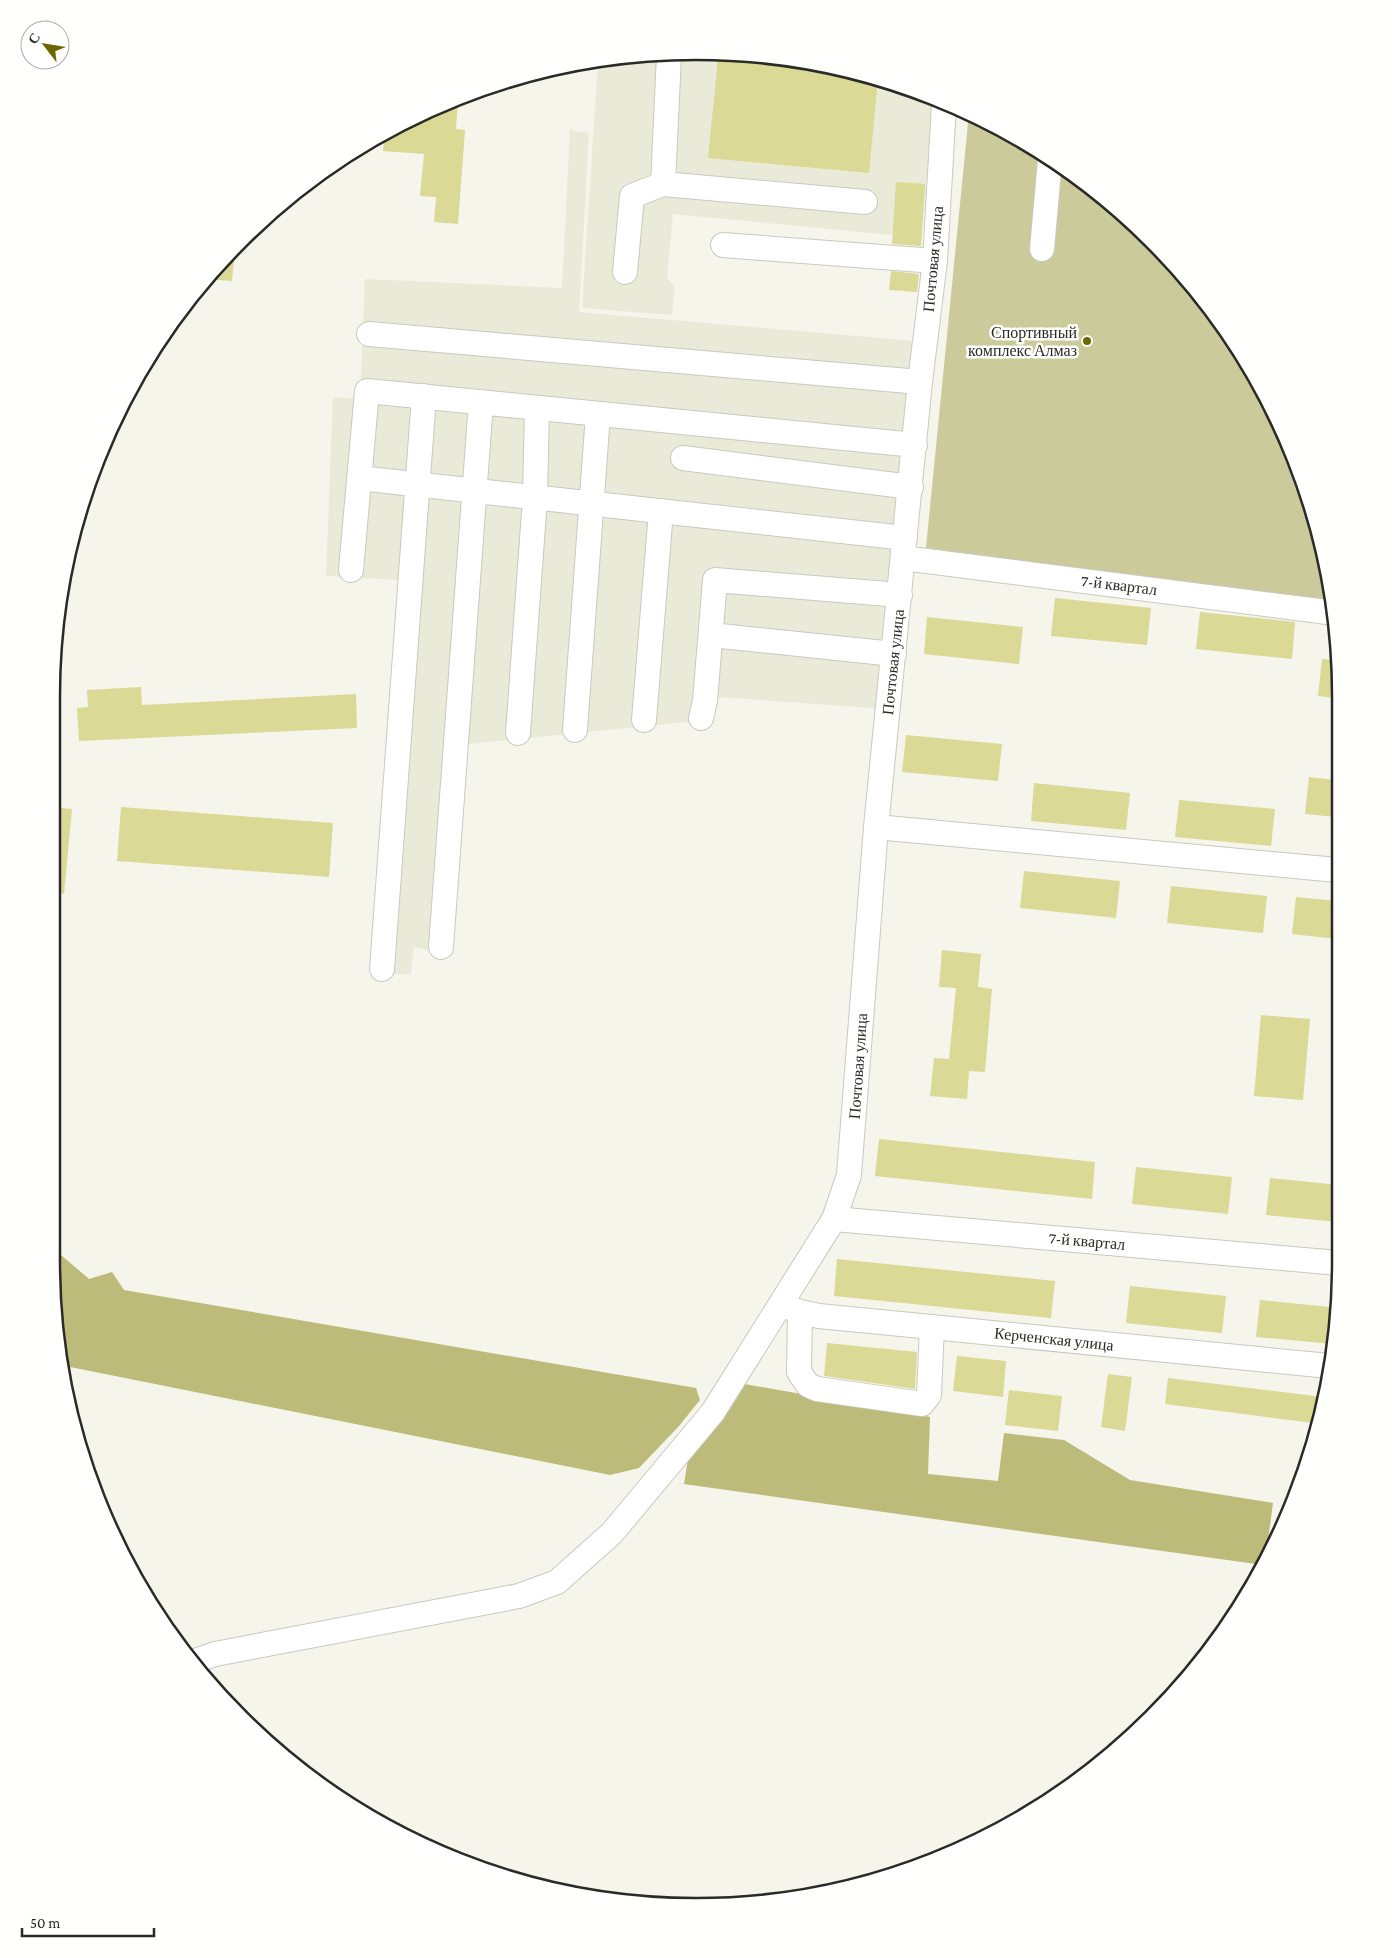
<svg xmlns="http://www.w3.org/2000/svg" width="1392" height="1958" viewBox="0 0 1392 1958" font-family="'Crimson Pro',serif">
	<rect width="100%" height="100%" fill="#f5f5eb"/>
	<path fill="#eaead9" d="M 682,54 L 863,73 L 933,100 L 922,238 L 673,214 L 667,278 L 675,287 L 672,315 L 582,308 L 598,60 L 612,57 Z
		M 570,130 L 589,133 L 579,312 L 914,341 L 885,709 L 703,696 L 697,721 L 449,746 L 434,951 L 414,947 L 411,975 L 390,973 L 417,581 L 326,576 L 333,397 L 360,399 L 365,279 L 562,288 Z"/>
	<path fill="#caca9a" d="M 969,113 L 981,118 L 1088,184 L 1181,271 L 1274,411 L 1307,489 L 1333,602 L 926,548 Z"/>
	<path fill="#bcbb79" d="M 61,1255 L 89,1279 L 112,1272 L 124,1290 L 696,1388 L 700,1400 L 679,1426 L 639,1468 L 610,1475 L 65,1366 L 53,1275 L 56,1273 Z
		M 739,1383 L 930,1417 L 928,1474 L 998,1481 L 1004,1433 L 1064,1440 L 1130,1480 L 1273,1503 L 1265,1563 L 1263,1565 L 684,1484 L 690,1447 Z"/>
	<path fill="#dad996" d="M 718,58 L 842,70 L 863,73 L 878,79 L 869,173 L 708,158 Z
		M 458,99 L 456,129 L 465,130 L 458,224 L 434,222 L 436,197 L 420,196 L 424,154 L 383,151 L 385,133 Z
		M 896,182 L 925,184 L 921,246 L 892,244 Z
		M 235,250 L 232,281 L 207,279 Z
		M 891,271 L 919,274 L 917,292 L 889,290 Z
		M 1055,598 L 1151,608 L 1147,645 L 1051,636 Z
		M 1200,612 L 1295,622 L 1292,659 L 1196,649 Z
		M 927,617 L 1023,627 L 1019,664 L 924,654 Z
		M 1322,659 L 1335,660 L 1336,698 L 1318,696 Z
		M 141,687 L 142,705 L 356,694 L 357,728 L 79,741 L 77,708 L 88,707 L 87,690 Z
		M 906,735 L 1002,744 L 998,781 L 902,772 Z
		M 1309,777 L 1336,780 L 1336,817 L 1305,814 Z
		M 1034,783 L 1130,793 L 1126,830 L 1031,821 Z
		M 1179,800 L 1275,809 L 1271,846 L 1175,837 Z
		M 51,807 L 72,809 L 64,894 L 51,892 Z
		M 121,807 L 333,823 L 329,877 L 117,861 Z
		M 1024,871 L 1120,881 L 1116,918 L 1020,908 Z
		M 1171,886 L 1267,896 L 1263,933 L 1167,923 Z
		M 1296,897 L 1337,901 L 1337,939 L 1292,934 Z
		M 942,950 L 981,954 L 978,987 L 992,989 L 985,1072 L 969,1071 L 967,1099 L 930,1096 L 934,1058 L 949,1059 L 956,988 L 939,987 Z
		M 1261,1015 L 1310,1019 L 1303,1100 L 1254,1096 Z
		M 879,1139 L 1095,1162 L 1092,1199 L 875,1176 Z
		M 1136,1167 L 1232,1177 L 1228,1214 L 1132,1204 Z
		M 1270,1178 L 1339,1185 L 1339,1222 L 1266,1215 Z
		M 837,1259 L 1055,1281 L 1051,1318 L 834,1296 Z
		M 1130,1286 L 1226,1296 L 1222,1333 L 1126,1323 Z
		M 1260,1300 L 1339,1308 L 1333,1344 L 1256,1337 Z
		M 827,1343 L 917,1352 L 915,1389 L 824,1376 Z
		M 957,1356 L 1006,1361 L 1003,1397 L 953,1391 Z
		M 1108,1374 L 1132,1377 L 1125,1431 L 1101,1427 Z
		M 1168,1378 L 1323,1397 L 1320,1424 L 1165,1404 Z
		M 1009,1390 L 1062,1396 L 1058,1431 L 1005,1425 Z"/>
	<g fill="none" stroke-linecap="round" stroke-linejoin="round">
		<g stroke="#c9c9c0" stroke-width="26">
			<path id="minor" d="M 669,55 L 663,184 L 865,202
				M 723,245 L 935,261
				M 1042,249 L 1050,160
				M 625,272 L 632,196 L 663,184
				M 369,334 L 920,382
				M 683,458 L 911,487
				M 359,478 L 905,538
				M 903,558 L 1335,613
				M 351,570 L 367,391 L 915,445
				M 711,635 L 894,654
				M 701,718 L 705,701 L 715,580 L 900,595
				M 644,720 L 661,511
				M 575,730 L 598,414
				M 518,733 L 535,498 L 537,408
				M 876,827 L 1337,870
				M 441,947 L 481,402
				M 382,969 L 424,396
				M 834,1219 L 1339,1263
				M 781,1304 L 800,1312 L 819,1316 L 1329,1366
				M 800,1312 L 799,1372 L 808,1385 L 817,1389 L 922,1404 L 929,1395 L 932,1327
				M 195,1661 L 215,1654 L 519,1596 L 557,1582 L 612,1533 L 713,1412 L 834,1219 L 849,1175 L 876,827 L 920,382 L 935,261 L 944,104"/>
		</g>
		<use href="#minor" stroke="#fff" stroke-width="24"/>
	</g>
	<circle fill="#6b6700" stroke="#fffffe" stroke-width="2" cx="1087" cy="341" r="5"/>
	<g text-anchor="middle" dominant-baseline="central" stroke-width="5" stroke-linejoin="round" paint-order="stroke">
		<g font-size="16" fill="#2a2a27" stroke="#fffffe">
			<text transform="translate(933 259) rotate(-85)">Почтовая улица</text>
			<text transform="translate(1119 585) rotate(7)">7-й квартал</text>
			<text transform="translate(893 662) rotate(-84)">Почтовая улица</text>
			<text transform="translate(858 1066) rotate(-86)">Почтовая улица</text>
			<text transform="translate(1087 1241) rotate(5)">7-й квартал</text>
			<text transform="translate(1054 1339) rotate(6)">Керченская улица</text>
		</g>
		<g font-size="16" fill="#2a2a27" stroke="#fffffe" text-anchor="end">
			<text x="1077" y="332">Спортивный<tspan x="1077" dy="18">комплекс Алмаз</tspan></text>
		</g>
	</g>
	<path d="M0 0H1392V1958H0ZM696 60H696A636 636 0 0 1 1332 696V1262A636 636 0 0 1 696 1898H696A636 636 0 0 1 60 1262V696A636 636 0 0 1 696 60Z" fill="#fffffe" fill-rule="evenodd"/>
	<path fill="none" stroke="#2a2a27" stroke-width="2.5" d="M696 60H696A636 636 0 0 1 1332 696V1262A636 636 0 0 1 696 1898H696A636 636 0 0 1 60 1262V696A636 636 0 0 1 696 60Z"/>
	<g transform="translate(45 45) rotate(301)"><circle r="24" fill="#fffffe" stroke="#aaaaa8"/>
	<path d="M0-4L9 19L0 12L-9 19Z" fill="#6b6700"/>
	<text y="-8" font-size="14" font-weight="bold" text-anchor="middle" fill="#2a2a27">С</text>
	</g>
	<path d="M22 1928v8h132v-8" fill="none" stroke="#2a2a27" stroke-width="2.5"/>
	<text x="30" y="1928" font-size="15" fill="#2a2a27" stroke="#fffffe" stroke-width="4" paint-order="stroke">50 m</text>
</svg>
